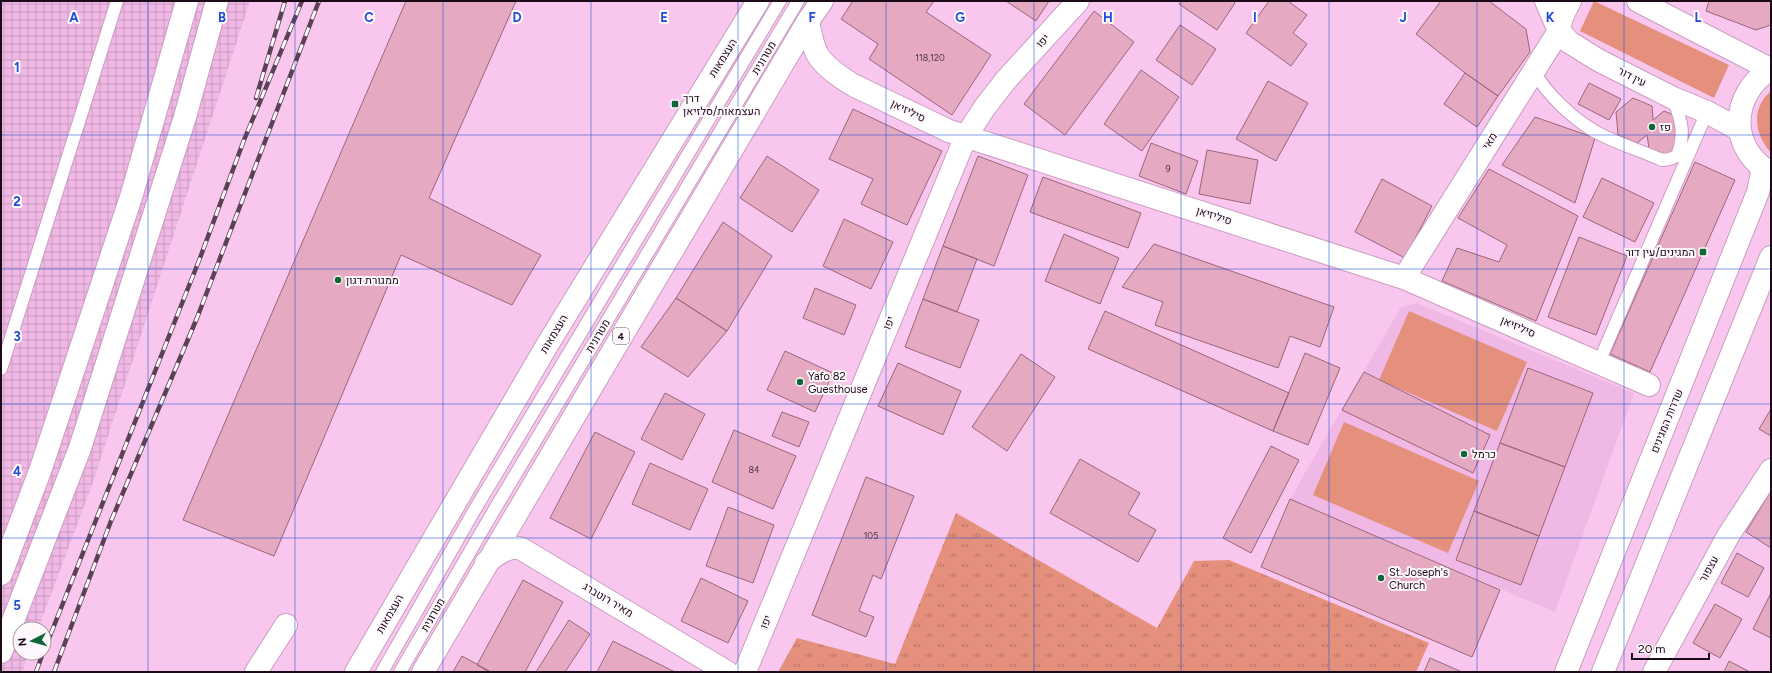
<svg xmlns="http://www.w3.org/2000/svg" width="1772" height="673" viewBox="0 0 1772 673" font-family="Figtree,Heebo,sans-serif">
	<defs>
		<pattern id="industrial-grid" width="8" height="8" patternUnits="userSpaceOnUse"><rect width="8" height="8" fill="#f0b8e4"/><path d="M0 4h8M4 0v8" fill="none" stroke="#cd9dc3"/></pattern>
		<pattern id="park-tufts" width="24" height="20" patternUnits="userSpaceOnUse"><rect width="24" height="20" fill="#e5907c"/><path d="M3 7l-1-3M5 7V3M7 7l1-3M15 17l-1-3M17 17v-4M19 17l1-3" fill="none" stroke="#b97465"/></pattern>
	</defs>
	<rect width="100%" height="100%" fill="#f9c7ee"/>
	<path fill="#f0b8e4" d="M 1417,303 L 1634,393 L 1555,612 L 1290,499 L 1401,307 Z"/>
	<path fill="url(#industrial-grid)" d="M 1,1 L 250,1 L 92,485 L 38,629 L 20,629 L 20,653 L 29,653 L 22,672 L 1,672 Z"/>
	<path fill="#e5907c" d="M 1594,1 L 1729,65 L 1714,98 L 1580,31 Z
		M 1771,91 L 1771,153 C 1755,135 1750,109 1771,91 Z
		M 1409,311 L 1527,362 L 1497,431 L 1379,380 Z
		M 1344,422 L 1479,481 L 1448,553 L 1313,495 Z"/>
	<path fill="url(#park-tufts)" d="M 956,513 L 1157,628 L 1194,561 L 1229,560 L 1429,643 L 1416,672 L 778,672 L 797,638 L 895,664 Z"/>
	<path fill="#e5aac1" stroke="#9b657a" d="M 406,1 L 516,1 L 429,198 L 541,255 L 512,305 L 401,255 L 274,556 L 183,520 Z
		M 853,1 L 934,1 L 926,12 L 991,55 L 952,115 L 869,59 L 878,44 L 841,19 Z
		M 1006,1 L 1049,1 L 1036,21 Z
		M 1181,1 L 1233,1 L 1235,3 L 1217,30 L 1179,4 Z
		M 1269,1 L 1288,1 L 1307,15 L 1293,33 L 1307,44 L 1291,66 L 1246,33 Z
		M 1441,1 L 1489,1 L 1526,29 L 1530,52 L 1498,96 L 1465,73 L 1416,34 Z
		M 1709,1 L 1771,1 L 1771,25 L 1756,30 L 1706,11 Z
		M 1094,11 L 1134,42 L 1065,135 L 1024,104 Z
		M 1180,25 L 1216,49 L 1192,85 L 1156,60 Z
		M 1141,70 L 1179,97 L 1142,151 L 1104,124 Z
		M 1465,73 L 1498,96 L 1477,127 L 1444,104 Z
		M 1268,81 L 1308,103 L 1276,161 L 1236,139 Z
		M 1589,83 L 1621,99 L 1609,120 L 1578,104 Z
		M 1633,98 L 1652,106 L 1653,120 L 1664,111 L 1685,120 L 1690,144 L 1670,157 L 1649,148 L 1647,135 L 1637,143 L 1618,135 L 1616,112 Z
		M 853,109 L 942,151 L 907,225 L 861,204 L 873,179 L 829,159 Z
		M 1535,117 L 1595,138 L 1575,203 L 1502,165 Z
		M 1151,143 L 1198,161 L 1186,194 L 1139,176 Z
		M 1207,150 L 1258,160 L 1250,204 L 1199,194 Z
		M 767,156 L 819,190 L 792,232 L 740,198 Z
		M 978,156 L 1028,175 L 994,266 L 943,246 Z
		M 1695,162 L 1735,180 L 1650,372 L 1610,354 Z
		M 1489,169 L 1578,216 L 1536,321 L 1442,281 L 1457,248 L 1499,262 L 1507,245 L 1458,218 Z
		M 1043,177 L 1141,213 L 1128,248 L 1030,212 Z
		M 1602,178 L 1654,203 L 1635,242 L 1583,217 Z
		M 1382,179 L 1432,206 L 1405,258 L 1355,232 Z
		M 844,219 L 893,242 L 871,289 L 823,266 Z
		M 723,222 L 772,256 L 727,331 L 676,298 Z
		M 1064,234 L 1119,258 L 1100,304 L 1045,281 Z
		M 1579,237 L 1627,256 L 1596,335 L 1548,317 Z
		M 1154,244 L 1334,307 L 1320,347 L 1290,336 L 1278,368 L 1155,325 L 1163,302 L 1122,287 Z
		M 943,246 L 977,259 L 957,312 L 923,299 Z
		M 815,288 L 856,305 L 844,335 L 803,318 Z
		M 676,298 L 727,331 L 688,377 L 641,347 Z
		M 923,299 L 979,320 L 960,368 L 905,347 Z
		M 1105,311 L 1289,393 L 1273,431 L 1088,349 Z
		M 785,351 L 833,373 L 815,412 L 767,390 Z
		M 1305,353 L 1340,368 L 1308,445 L 1273,431 Z
		M 1021,354 L 1055,377 L 1007,451 L 972,427 Z
		M 898,363 L 961,391 L 943,435 L 878,406 Z
		M 1528,368 L 1593,393 L 1565,467 L 1500,443 Z
		M 1364,372 L 1490,435 L 1473,473 L 1342,410 Z
		M 665,393 L 705,414 L 682,460 L 641,439 Z
		M 1771,409 L 1771,436 L 1759,429 Z
		M 782,412 L 809,422 L 799,447 L 772,436 Z
		M 734,430 L 796,456 L 773,509 L 712,482 Z
		M 595,432 L 635,452 L 591,539 L 550,518 Z
		M 1500,443 L 1565,467 L 1539,536 L 1474,511 Z
		M 1271,446 L 1299,460 L 1251,553 L 1223,538 Z
		M 1080,459 L 1140,493 L 1128,514 L 1156,530 L 1138,562 L 1050,513 Z
		M 650,463 L 708,489 L 690,530 L 632,504 Z
		M 866,477 L 914,496 L 881,579 L 873,575 L 859,611 L 874,617 L 866,637 L 812,615 Z
		M 1771,491 L 1771,548 L 1746,532 Z
		M 1290,499 L 1500,590 L 1472,657 L 1261,567 Z
		M 728,507 L 774,525 L 753,583 L 706,566 Z
		M 1474,511 L 1539,536 L 1521,585 L 1456,560 Z
		M 1737,553 L 1764,568 L 1748,597 L 1721,583 Z
		M 701,578 L 748,601 L 728,643 L 681,621 Z
		M 523,580 L 563,602 L 525,672 L 489,672 L 477,665 Z
		M 1771,593 L 1771,638 L 1753,629 Z
		M 1715,604 L 1742,619 L 1720,658 L 1693,643 Z
		M 569,620 L 590,634 L 565,672 L 536,672 Z
		M 613,641 L 675,672 L 597,672 Z
		M 462,656 L 491,672 L 453,672 Z
		M 1430,658 L 1462,672 L 1424,672 Z
		M 1729,661 L 1750,672 L 1724,672 Z"/>
	<g fill="none" stroke-linecap="round" stroke-linejoin="round">
		<g stroke="#cb9cc1" stroke-width="14">
			<path id="service" d="M 1534,72 C 1548,95 1571,117 1594,131 C 1615,143 1640,150 1662,160 L 1670,159 L 1677,156 C 1686,132 1681,120 1673,98
				M 1599,362 L 1707,112
				M 1,369 L 117,1
				M 382,672 L 474,511 L 780,1
				M 400,672 L 493,512 L 798,1"/>
		</g>
		<g stroke="#cb9cc1" stroke-width="24">
			<path id="minor" d="M 1546,1 L 1559,31 L 1569,42 L 1598,60 L 1673,98 L 1707,112 L 1740,130
				M 1638,1 L 1770,69
				M 808,21 C 810,31 812,42 816,52 C 823,66 840,77 853,85 L 949,131 L 1404,278 L 1649,385
				M 1404,278 L 1559,31 L 1562,17 L 1570,1
				M 486,563 C 496,555 507,546 520,548 L 727,672
				M 1,574 L 40,471 L 132,194 L 187,1
				M 1,652 L 80,448 L 185,117 L 217,1
				M 256,672 L 286,625
				M 745,672 L 966,136 L 985,107 L 1006,80 L 1078,1
				M 1654,672 L 1728,536 L 1771,470"/>
		</g>
		<g stroke="#cb9cc1" stroke-width="24">
			<path id="tertiary" d="M 1771,69 C 1730,94 1728,149 1771,173
				M 1566,672 L 1758,192 L 1763,168
				M 1603,672 L 1771,257"/>
		</g>
		<g stroke="#cb9cc1" stroke-width="24">
			<path id="trunk" d="M 356,672 L 549,342 L 758,1
				M 423,672 L 808,21 L 822,1"/>
		</g>
		<use href="#service" stroke="#fff" stroke-width="12"/>
		<use href="#minor" stroke="#fff" stroke-width="22"/>
		<use href="#tertiary" stroke="#fff" stroke-width="22"/>
		<use href="#trunk" stroke="#fff" stroke-width="22"/>
		<g stroke="#5b4156" stroke-width="4.5">
			<path id="rail" d="M 256,98 L 285,1
				M 44,651 L 200,258 L 244,140 L 302,1
				M 36,672 L 43,653
				M 54,672 L 111,521 L 197,318 L 319,1"/>
		</g>
		<use href="#rail" stroke="#fef8fc" stroke-width="3" stroke-dasharray="9" stroke-linecap="butt"/>
	</g>
	<path fill="none" stroke="#1d4ed8" stroke-width="1" stroke-opacity="0.55" d="M 148,1 L 148,672M 295,1 L 295,672M 443,1 L 443,672M 591,1 L 591,672M 738,1 L 738,672M 886,1 L 886,672M 1034,1 L 1034,672M 1181,1 L 1181,672M 1329,1 L 1329,672M 1477,1 L 1477,672M 1624,1 L 1624,672M 1,135 L 1771,135M 1,269 L 1771,269M 1,404 L 1771,404M 1,538 L 1771,538"/>
	<g fill="#0f6739" stroke="#fef8fc" stroke-width="1.5">
		<rect x="671" y="100" width="8" height="8" rx="2"/>
		<circle cx="1652" cy="127" r="4"/>
		<rect x="1699" y="248" width="8" height="8" rx="2"/>
		<circle cx="338" cy="280" r="4"/>
		<circle cx="800" cy="382" r="4"/>
		<circle cx="1464" cy="454" r="4"/>
		<circle cx="1381" cy="578" r="4"/>
	</g>
	<g text-anchor="middle" dominant-baseline="central" stroke-width="4" stroke-linejoin="round" paint-order="stroke">
		<g font-size="9" fill="#4e3342">
			<text x="930" y="57">118,120</text>
			<text x="1168" y="168">9</text>
			<text x="754" y="469">84</text>
			<text x="871" y="535">105</text>
		</g>
		<rect fill="#fef8fc" stroke="#5f525c" stroke-width="1" x="613" y="328" width="16" height="16" rx="3"/>
		<g font-size="10" font-weight="bold" fill="#1b0b18">
			<text x="621" y="336">4</text>
		</g>
		<g font-size="11" fill="#1b0b18" stroke="#fef8fc">
			<text transform="translate(1043 41) rotate(-48)">יפו</text>
			<text transform="translate(723 58) rotate(-58)">העצמאות</text>
			<text transform="translate(764 58) rotate(-59)">מטרונית</text>
			<text transform="translate(1632 77) rotate(27)">עין דור</text>
			<text transform="translate(908 111) rotate(26)">סיליזיאן</text>
			<text transform="translate(1490 141) rotate(-58)">מאי</text>
			<text transform="translate(1214 216) rotate(18)">סיליזיאן</text>
			<text transform="translate(889 323) rotate(-68)">יפו</text>
			<text transform="translate(1518 327) rotate(23)">סיליזיאן</text>
			<text transform="translate(554 334) rotate(-59)">העצמאות</text>
			<text transform="translate(598 336) rotate(-59)">מטרונית</text>
			<text transform="translate(1667 421) rotate(-68)">שדרות המגינים</text>
			<text transform="translate(1709 569) rotate(-61)">עצפור</text>
			<text transform="translate(608 600) rotate(31)">מאיר רוטברג</text>
			<text transform="translate(390 614) rotate(-60)">העצמאות</text>
			<text transform="translate(433 615) rotate(-60)">מטרונית</text>
			<text transform="translate(766 622) rotate(-68)">יפו</text>
		</g>
		<g font-size="11" fill="#1b0b18" stroke="#fef8fc" text-anchor="start">
			<text x="683" y="98">דרך<tspan x="683" dy="13">העצמאות/סלזיאן</tspan></text>
			<text x="1660" y="127">פז</text>
			<text x="1695" y="252" text-anchor="end">המגינים/עין דור</text>
			<text x="346" y="280">ממגורת דגון</text>
			<text x="808" y="376">Yafo 82<tspan x="808" dy="13">Guesthouse</tspan></text>
			<text x="1472" y="454">כרמל</text>
			<text x="1389" y="572">St. Joseph's<tspan x="1389" dy="13">Church</tspan></text>
		</g>
	</g>
	<g font-size="13" text-anchor="middle" font-weight="bold" fill="#1d4ed8" stroke="#fef8fc" stroke-width="4" stroke-linejoin="round" paint-order="stroke">
		<text x="74" y="22">A</text>
		<text x="222" y="22">B</text>
		<text x="369" y="22">C</text>
		<text x="517" y="22">D</text>
		<text x="664" y="22">E</text>
		<text x="812" y="22">F</text>
		<text x="960" y="22">G</text>
		<text x="1108" y="22">H</text>
		<text x="1255" y="22">I</text>
		<text x="1403" y="22">J</text>
		<text x="1550" y="22">K</text>
		<text x="1698" y="22">L</text>
		<text x="17" y="72">1</text>
		<text x="17" y="206">2</text>
		<text x="17" y="341">3</text>
		<text x="17" y="476">4</text>
		<text x="17" y="610">5</text>
	</g>
	<rect width="1772" height="673" fill="none" stroke="#1b0b18" stroke-width="4"/>
	<g transform="translate(32 641) rotate(264)"><circle r="19" fill="#fef8fc" stroke="#a399a1"/>
	<path d="M0-3L7 15L0 10L-7 15Z" fill="#0f6739"/>
	<text y="-6" font-size="11" font-weight="bold" text-anchor="middle" fill="#1b0b18">N</text>
	</g>
	<path d="M1632 653v6h77v-6" fill="none" stroke="#1b0b18" stroke-width="2"/>
	<text x="1638" y="653" font-size="12" fill="#1b0b18" stroke="#fef8fc" stroke-width="3" paint-order="stroke">20 m</text>
</svg>
